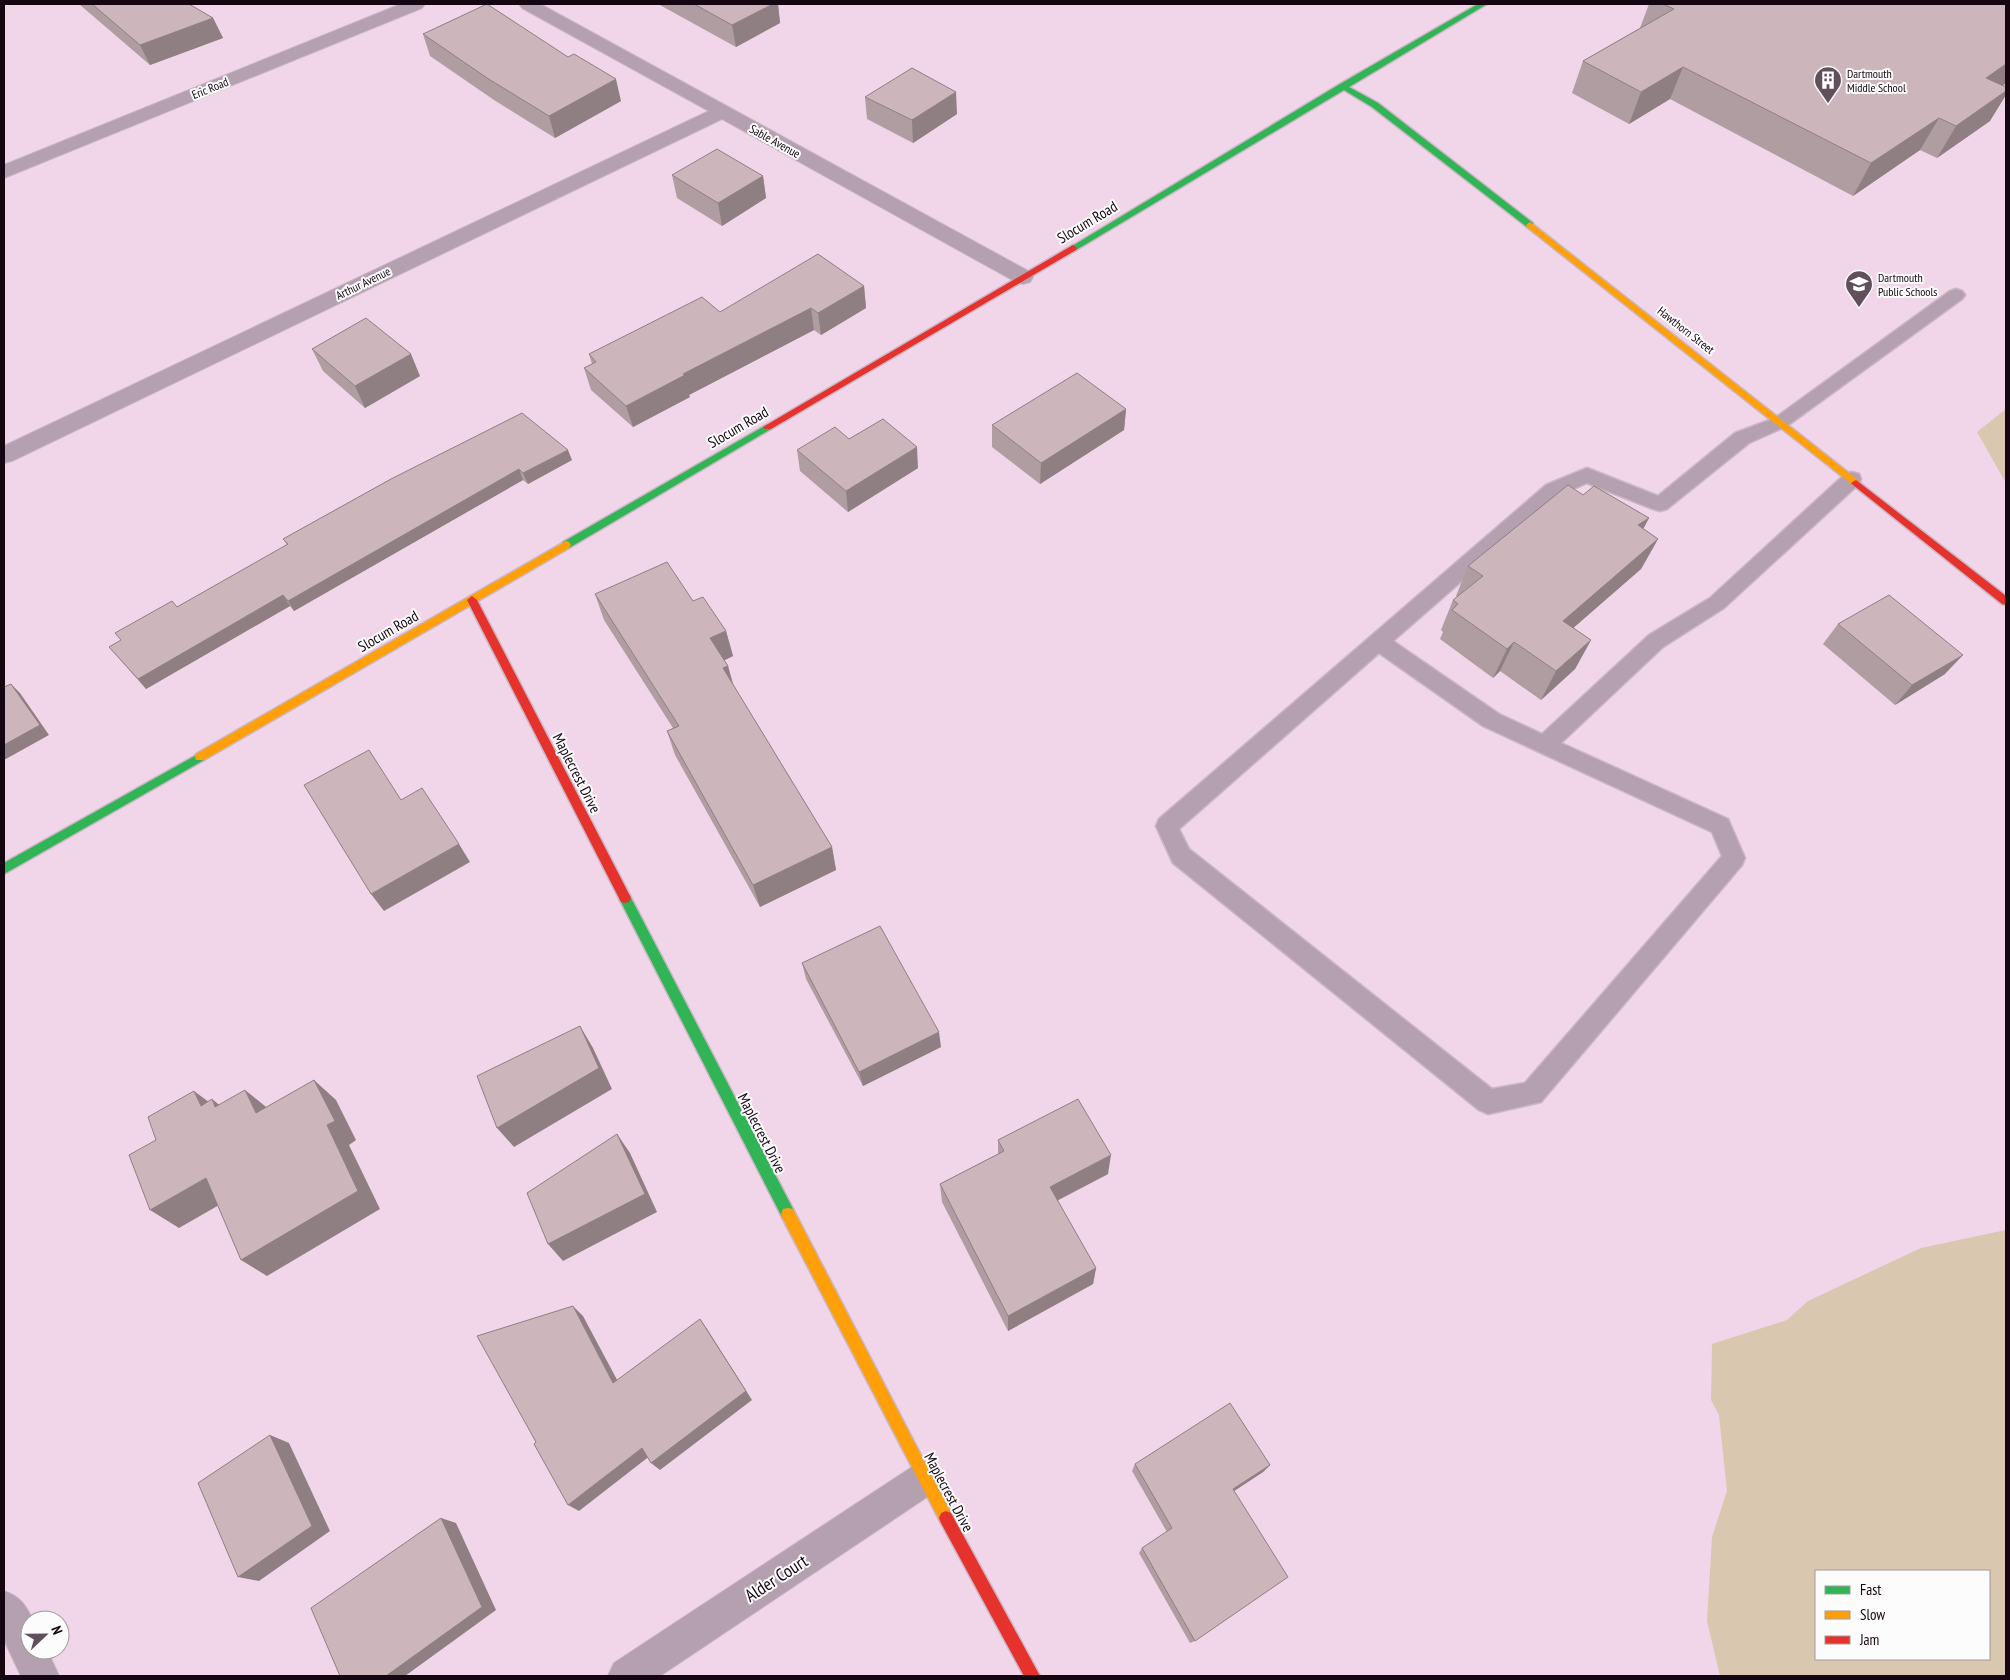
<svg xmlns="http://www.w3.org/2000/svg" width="2010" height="1680" viewBox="0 0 2010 1680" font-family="'PT Sans Narrow',sans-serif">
	<rect width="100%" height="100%" fill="#f0d6e8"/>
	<path fill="#d9c7b0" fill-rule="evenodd" d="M 2006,409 L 2006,483 L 1977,432 Z
		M 2006,1230 L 2006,1676 L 1720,1676 L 1707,1621 L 1712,1537 L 1727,1491 L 1719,1415 L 1711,1400 L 1712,1344 L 1787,1320 L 1808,1301 L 1921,1248 ZM 1816,1571 L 1989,1571 L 1989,1659 L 1816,1659 Z"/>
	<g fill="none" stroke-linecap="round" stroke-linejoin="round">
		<g stroke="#cab6c5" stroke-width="3">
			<path id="lane" d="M 1956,289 L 1962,291 L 1965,295 L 1962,299 L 1787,426 L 1749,443 L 1667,509 L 1660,511 L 1653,509 L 1587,483 L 1560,495 L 1393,641 L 1499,714 L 1542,734 L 1649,635 L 1710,598 L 1845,474 L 1852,472 L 1859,474 L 1861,479 L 1859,484 L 1724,608 L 1663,647 L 1561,743 L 1728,819 L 1745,858 L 1742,865 L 1541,1102 L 1488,1114 L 1479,1110 L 1173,863 L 1156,826 L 1159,819 L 1546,485 L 1587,468 L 1658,496 L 1735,433 L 1775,418 L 1950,291 ZM 1379,653 L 1483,726 L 1712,832 L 1722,856 L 1525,1083 L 1492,1089 L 1189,849 L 1179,829 Z"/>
		</g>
		<g stroke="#cab6c5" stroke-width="2">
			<path id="street" d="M 401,4 L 425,4 L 422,8 L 4,178 L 4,165 Z
				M 519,4 L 540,4 L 1030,272 L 1033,277 L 1030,282 L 1023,284 L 1016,282 L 722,119 L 12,461 L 4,463 L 4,446 L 709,111 L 522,8 Z
				M 924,1461 L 936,1467 L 942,1479 L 936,1491 L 660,1676 L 608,1676 L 614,1663 L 912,1467 Z
				M 4,1591 C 20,1597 25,1604 33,1620 L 30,1620 L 30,1650 L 47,1650 L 59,1676 L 21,1676 L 4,1640 Z"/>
		</g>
		<g stroke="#cab6c5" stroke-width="3">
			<path id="fast" d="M 1478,4 L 1487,4 L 1349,87 L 1378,103 L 1533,223 L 1533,227 L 1527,227 L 1372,107 L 1344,90 L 1076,250 L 1073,251 L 1069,248 L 1340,84 Z
				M 768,424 L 771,425 L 771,429 L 569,548 L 563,548 L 561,545 L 563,542 Z
				M 200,753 L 204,754 L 205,757 L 204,760 L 4,874 L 4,863 Z
				M 625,893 L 629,894 L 793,1209 L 795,1214 L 793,1219 L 788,1220 L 783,1219 L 621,902 L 619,898 L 621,894 Z"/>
		</g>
		<g stroke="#cab6c5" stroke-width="3">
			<path id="slow" d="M 1530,222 L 1859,481 L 1859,485 L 1853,485 L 1527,227 L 1526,225 Z
				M 566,541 L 569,542 L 571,545 L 569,548 L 204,760 L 196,760 L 195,757 L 196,754 Z
				M 788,1208 L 793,1209 L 951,1513 L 953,1518 L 951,1523 L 946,1525 L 941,1523 L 783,1219 L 781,1214 L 783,1209 Z"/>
		</g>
		<g stroke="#cab6c5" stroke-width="3">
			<path id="jam" d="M 1073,245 L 1077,248 L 1076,250 L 771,429 L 765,429 L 763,427 Z
				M 1856,480 L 2006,596 L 2006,605 L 2002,604 L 1853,485 L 1851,483 Z
				M 472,596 L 477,600 L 629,894 L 631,898 L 629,902 L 625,903 L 621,902 L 467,600 Z
				M 946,1511 L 951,1513 L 1040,1676 L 1024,1676 L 941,1523 L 939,1518 L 941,1513 Z"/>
		</g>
		<use href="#lane" fill="#b4a0af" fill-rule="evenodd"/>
		<use href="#street" fill="#b4a0af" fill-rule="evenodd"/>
		<use href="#fast" fill="#30b455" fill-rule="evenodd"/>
		<use href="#slow" fill="#ff9f0a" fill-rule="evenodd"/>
		<use href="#jam" fill="#e5322d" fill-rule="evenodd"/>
	</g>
	<path fill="#af9da1" d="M 79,4 L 189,4 L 213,18 L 223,38 L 150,65 Z
		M 658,4 L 778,4 L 780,23 L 736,47 Z
		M 1649,4 L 2006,4 L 2006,83 L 2003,86 L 1990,121 L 1937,158 L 1920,150 L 1853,196 L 1670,99 L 1629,124 L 1572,93 L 1583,61 L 1640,28 Z
		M 423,34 L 621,101 L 555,138 L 494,100 L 430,56 Z
		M 865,97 L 957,114 L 913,143 L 867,119 Z
		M 672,175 L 763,176 L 766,198 L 722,226 L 677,198 Z
		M 864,286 L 866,308 L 821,335 L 814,330 L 689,395 L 690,397 L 633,427 L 591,390 L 584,368 L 592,364 L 589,354 L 720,312 Z
		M 312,349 L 420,376 L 365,408 L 323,371 Z
		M 1126,409 L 1124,430 L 1040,484 L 992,447 L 992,425 Z
		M 797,450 L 918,468 L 848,512 L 800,471 Z
		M 572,460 L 528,484 L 523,480 L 294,611 L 290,606 L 146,689 L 109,647 L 177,607 L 287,545 L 283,539 L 391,479 Z
		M 1583,495 L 1649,518 L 1643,529 L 1658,539 L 1641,569 L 1573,628 L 1591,640 L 1575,669 L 1541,700 L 1500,671 L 1493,678 L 1440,639 L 1443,632 L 1441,630 L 1453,600 L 1458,597 L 1456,596 L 1468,566 Z
		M 595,594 L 693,601 L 726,631 L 733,656 L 724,660 L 728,666 L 733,685 L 832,847 L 836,870 L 760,907 L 675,755 L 667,731 L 673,728 L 604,620 Z
		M 1838,624 L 1945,674 L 1895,705 L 1823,644 Z
		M 802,963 L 941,1047 L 863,1086 L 806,979 Z
		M 998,1140 L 1108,1174 L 1057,1201 L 1096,1268 L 1093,1284 L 1008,1331 L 942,1202 L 940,1184 L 998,1154 Z
		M 1135,1464 L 1270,1465 L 1263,1472 L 1234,1491 L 1195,1641 L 1190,1643 L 1139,1553 L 1142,1548 L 1167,1532 L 1132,1471 Z"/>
	<path fill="#8f7f83" d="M 773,4 L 778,4 L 780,23 L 736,47 L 732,25 Z
		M 213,18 L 223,38 L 150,65 L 140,45 Z
		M 2006,64 L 2006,83 L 1967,110 L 1986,78 Z
		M 1683,67 L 1670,99 L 1629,124 L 1641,92 Z
		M 616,79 L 621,101 L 555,138 L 549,116 Z
		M 2006,91 L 2006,95 L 1990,121 L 1937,158 L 1956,126 Z
		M 956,92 L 957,114 L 913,143 L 912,120 Z
		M 1939,118 L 1920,150 L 1853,196 L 1871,163 Z
		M 763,176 L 766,198 L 722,226 L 718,203 Z
		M 864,286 L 866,308 L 821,335 L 818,313 Z
		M 811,308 L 814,330 L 689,395 L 690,397 L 633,427 L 626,406 L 683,374 Z
		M 411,354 L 420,376 L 365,408 L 355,386 Z
		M 1126,409 L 1124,430 L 1040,484 L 1041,463 Z
		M 917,447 L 918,468 L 848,512 L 846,491 Z
		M 568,450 L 572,460 L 528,484 L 523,473 Z
		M 519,469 L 523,480 L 294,611 L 288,601 Z
		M 1649,518 L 1633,548 L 1638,525 Z
		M 1658,539 L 1641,569 L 1548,650 L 1563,621 Z
		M 283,595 L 290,606 L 146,689 L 138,679 Z
		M 726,631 L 733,656 L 717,664 L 710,638 Z
		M 1591,640 L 1575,669 L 1541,700 L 1556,671 Z
		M 1514,642 L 1500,671 L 1493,678 L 1507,649 Z
		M 1963,655 L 1945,674 L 1895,705 L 1912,685 Z
		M 728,666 L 735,691 L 723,668 Z
		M 11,684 L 20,693 L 49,735 L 4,760 L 4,745 Z
		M 459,844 L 470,862 L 384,911 L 371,894 Z
		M 832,847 L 836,870 L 760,907 L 753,885 Z
		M 580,1026 L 593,1048 L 612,1089 L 514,1147 L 497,1128 Z
		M 939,1032 L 941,1047 L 863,1086 L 859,1072 Z
		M 314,1080 L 336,1100 L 356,1140 L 349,1145 L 380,1209 L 267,1276 L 241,1260 L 327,1125 Z
		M 245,1090 L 270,1110 L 256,1113 Z
		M 194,1091 L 221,1111 L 201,1106 Z
		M 212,1099 L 238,1120 L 215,1107 Z
		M 617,1134 L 630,1153 L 657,1212 L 563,1261 L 548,1244 Z
		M 1111,1155 L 1108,1174 L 1048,1205 L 1050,1187 Z
		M 206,1178 L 233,1197 L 179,1228 L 150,1210 Z
		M 1096,1268 L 1093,1284 L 1008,1331 L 1008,1316 Z
		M 573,1306 L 583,1316 L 623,1391 L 613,1383 Z
		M 700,1319 L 707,1329 L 752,1400 L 660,1470 L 651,1463 Z
		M 270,1435 L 289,1443 L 330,1531 L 259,1581 L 238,1577 Z
		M 642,1448 L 651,1455 L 579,1511 L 568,1505 Z
		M 1270,1465 L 1263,1472 L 1228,1495 L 1233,1489 Z
		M 441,1518 L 456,1523 L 496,1610 L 405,1676 L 386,1676 Z"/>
	<path fill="#ccb6bb" stroke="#8f7f83" d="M 92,4 L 189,4 L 213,18 L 140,45 Z
		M 487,4 L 568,57 L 574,54 L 616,79 L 549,116 L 487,78 L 423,34 Z
		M 694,4 L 773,4 L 732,25 Z
		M 1663,4 L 2006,4 L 2006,64 L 1986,78 L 2006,87 L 2006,91 L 1956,126 L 1939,118 L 1871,163 L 1683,67 L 1641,92 L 1583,61 L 1674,9 Z
		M 912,68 L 956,92 L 912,120 L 865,97 Z
		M 717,149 L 763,176 L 718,203 L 672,175 Z
		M 818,254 L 864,286 L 818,313 L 811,308 L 683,374 L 685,375 L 626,406 L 584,368 L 596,362 L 589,354 L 702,297 L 720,312 Z
		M 366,318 L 411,354 L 355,386 L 312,349 Z
		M 1077,373 L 1126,409 L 1041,463 L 992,425 Z
		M 522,413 L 568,450 L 523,473 L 519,469 L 288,601 L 283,595 L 138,679 L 109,647 L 121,640 L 115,633 L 172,601 L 177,607 L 288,544 L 283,539 L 391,479 Z
		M 883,419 L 917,447 L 846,491 L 797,450 L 835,427 L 849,439 Z
		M 1568,485 L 1583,495 L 1594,486 L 1649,518 L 1638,525 L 1658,539 L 1563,621 L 1591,640 L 1556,671 L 1514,642 L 1507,649 L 1452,610 L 1458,604 L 1453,600 L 1483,576 L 1468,566 Z
		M 667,562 L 693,601 L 703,597 L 726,631 L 710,638 L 728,666 L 723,668 L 832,847 L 753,885 L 667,731 L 679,726 L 595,594 Z
		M 1889,595 L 1963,655 L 1912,685 L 1838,624 Z
		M 11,684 L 40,725 L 4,745 L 4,687 Z
		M 369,750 L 401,800 L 422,788 L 459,844 L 371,894 L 304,785 Z
		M 880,926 L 939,1032 L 859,1072 L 802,963 Z
		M 580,1026 L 599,1068 L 497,1128 L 477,1076 Z
		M 314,1080 L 335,1121 L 327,1125 L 358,1191 L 241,1260 L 206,1178 L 150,1210 L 129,1155 L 156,1140 L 148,1117 L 194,1091 L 201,1106 L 212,1099 L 215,1107 L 245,1090 L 256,1113 Z
		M 1078,1099 L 1111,1155 L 1050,1187 L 1096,1268 L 1008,1316 L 940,1184 L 1004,1151 L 998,1140 Z
		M 617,1134 L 645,1194 L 548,1244 L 527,1193 Z
		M 573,1306 L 613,1383 L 700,1319 L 746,1391 L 651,1463 L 642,1448 L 568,1505 L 534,1444 L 536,1442 L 477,1336 Z
		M 1230,1403 L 1270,1465 L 1233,1489 L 1288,1577 L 1195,1641 L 1142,1548 L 1172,1528 L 1135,1464 Z
		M 270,1435 L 312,1526 L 238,1577 L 198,1483 Z
		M 441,1518 L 482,1607 L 386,1676 L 340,1676 L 311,1608 Z"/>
	<defs>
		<g id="building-pin" transform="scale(1.4375)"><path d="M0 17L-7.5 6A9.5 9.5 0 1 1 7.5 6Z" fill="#624f5c" stroke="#fcfcfc"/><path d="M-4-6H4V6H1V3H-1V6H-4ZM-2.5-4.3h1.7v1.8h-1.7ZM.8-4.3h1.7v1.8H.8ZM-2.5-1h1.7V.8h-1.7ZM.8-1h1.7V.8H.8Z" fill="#fff"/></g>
		<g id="school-pin" transform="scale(1.4375)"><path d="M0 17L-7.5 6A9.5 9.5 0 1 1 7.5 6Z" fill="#624f5c" stroke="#fcfcfc"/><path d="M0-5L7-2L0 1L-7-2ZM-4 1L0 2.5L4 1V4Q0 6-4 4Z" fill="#fff"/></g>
	</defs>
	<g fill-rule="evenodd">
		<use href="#building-pin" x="1828" y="80"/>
		<use href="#school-pin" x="1859" y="284"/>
	</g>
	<g text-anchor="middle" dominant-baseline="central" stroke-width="4" stroke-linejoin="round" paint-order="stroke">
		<g font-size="12" fill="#150611" stroke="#fcfcfc" text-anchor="start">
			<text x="1847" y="73">Dartmouth<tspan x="1847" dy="14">Middle School</tspan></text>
			<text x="1878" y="277">Dartmouth<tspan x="1878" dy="14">Public Schools</tspan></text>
		</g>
		<g font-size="12" fill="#150611" stroke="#fcfcfc">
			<text transform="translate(210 88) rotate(-22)">Eric Road</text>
			<text transform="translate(775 141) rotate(29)">Sable Avenue</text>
			<text transform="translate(363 283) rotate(-26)">Arthur Avenue</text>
			<text transform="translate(1686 330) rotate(38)">Hawthorn Street</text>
		</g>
		<g font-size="15" fill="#150611" stroke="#fcfcfc">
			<text transform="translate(1087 222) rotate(-31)">Slocum Road</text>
			<text transform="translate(738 427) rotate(-30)">Slocum Road</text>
			<text transform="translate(388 631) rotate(-30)">Slocum Road</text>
			<text transform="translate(577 773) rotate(63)">Maplecrest Drive</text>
			<text transform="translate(762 1133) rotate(63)">Maplecrest Drive</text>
			<text transform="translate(949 1492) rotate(62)">Maplecrest Drive</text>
		</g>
		<g font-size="18" fill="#150611" stroke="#fcfcfc">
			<text transform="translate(776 1578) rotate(-33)">Alder Court</text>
		</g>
	</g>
	<rect width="2010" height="1680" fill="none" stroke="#150611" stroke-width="10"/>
	<rect x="1815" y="1570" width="175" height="90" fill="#fcfcfc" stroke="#a09a9e"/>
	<rect x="1825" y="1586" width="25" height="8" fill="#30b455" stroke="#a09a9e"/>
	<text x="1860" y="1595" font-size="15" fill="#150611">Fast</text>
	<rect x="1825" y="1611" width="25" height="8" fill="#ff9f0a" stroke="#a09a9e"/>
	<text x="1860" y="1620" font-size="15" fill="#150611">Slow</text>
	<rect x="1825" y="1636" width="25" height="8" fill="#e5322d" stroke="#a09a9e"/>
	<text x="1860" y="1645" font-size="15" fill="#150611">Jam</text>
	<g transform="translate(45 1635) rotate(68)"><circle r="24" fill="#fcfcfc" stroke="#a09a9e"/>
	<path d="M0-4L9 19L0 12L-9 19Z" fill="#624f5c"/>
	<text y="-8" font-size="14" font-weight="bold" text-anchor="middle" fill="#150611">N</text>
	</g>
</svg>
